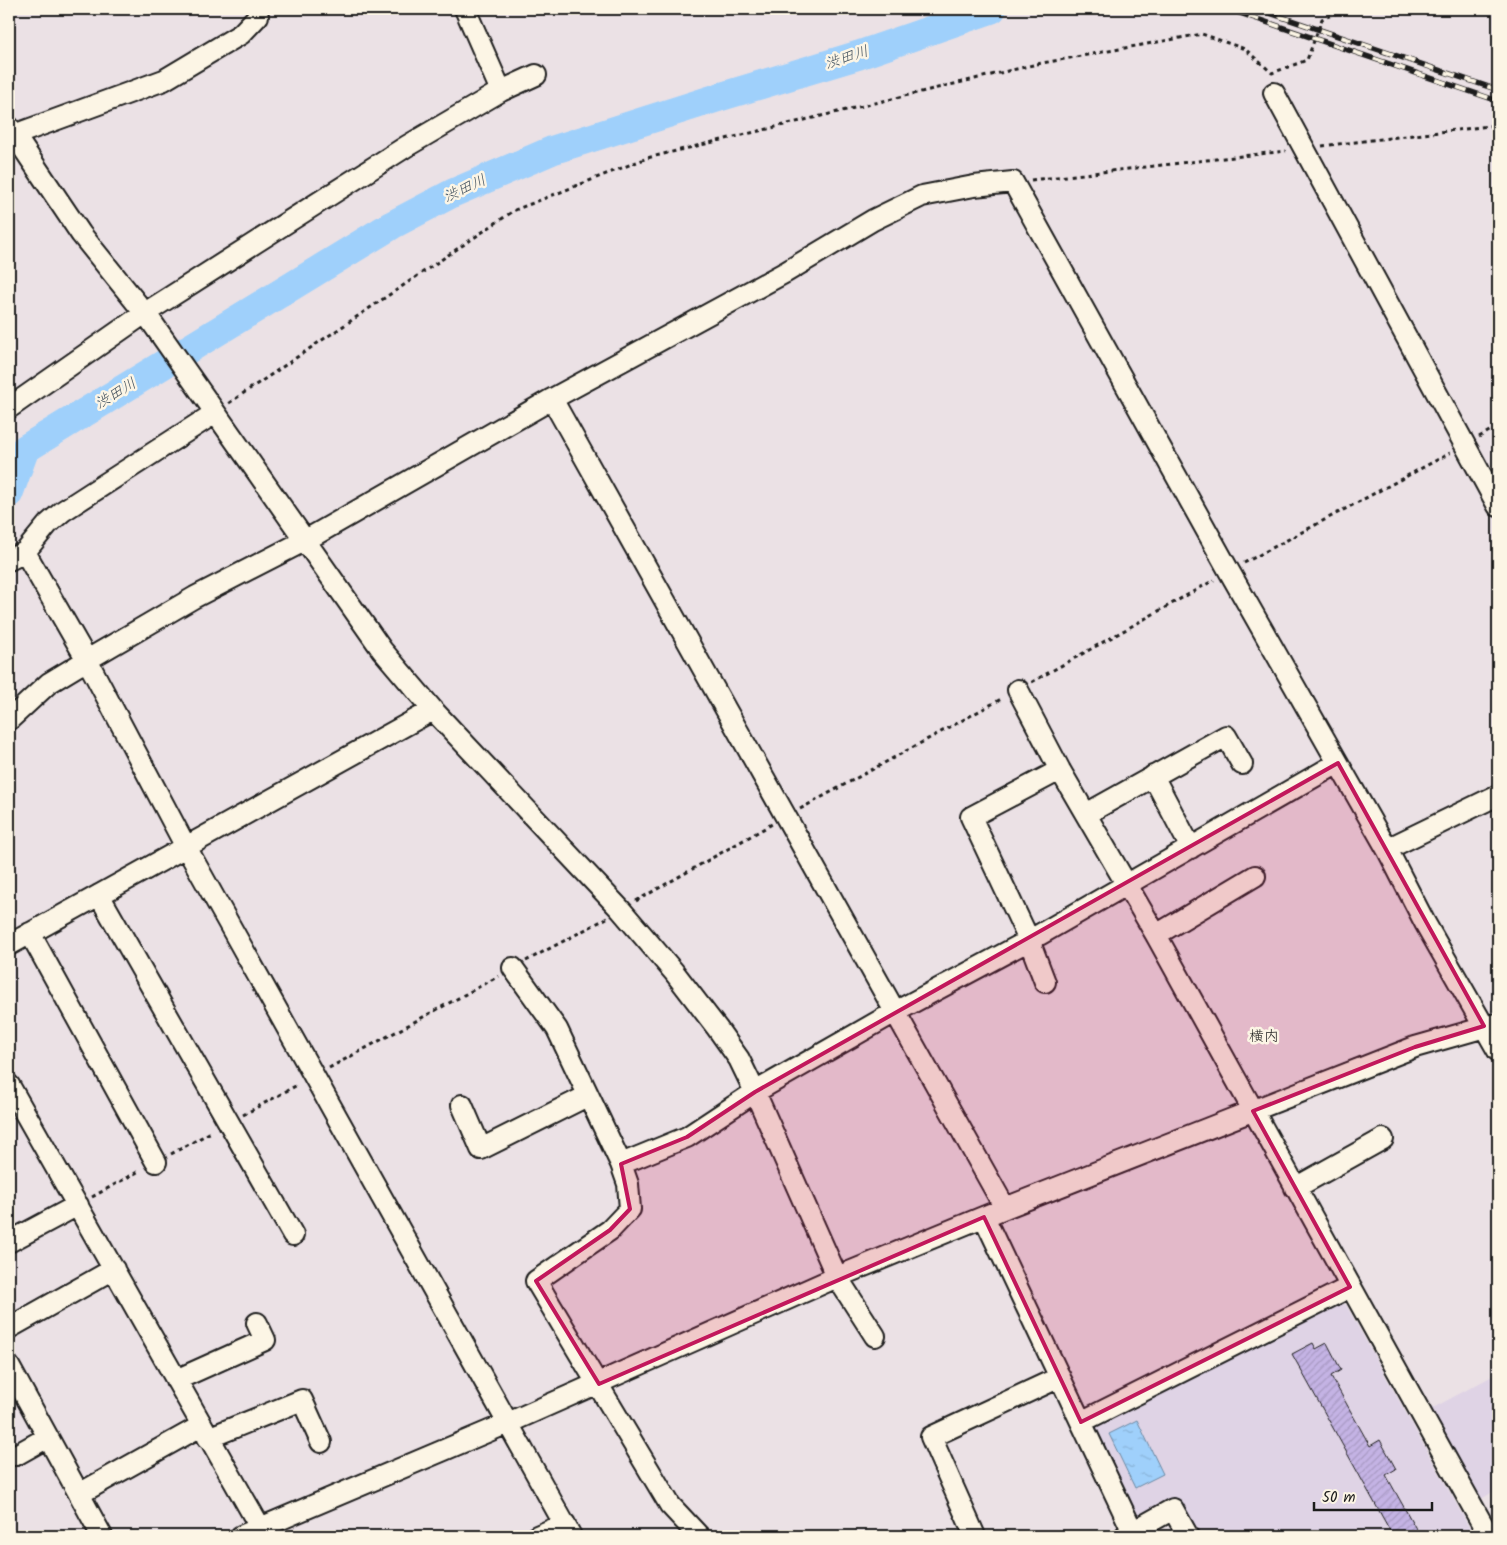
<svg xmlns="http://www.w3.org/2000/svg" width="1507" height="1545" viewBox="0 0 1507 1545" font-family="Kalam,'Klee One',sans-serif">
	<defs>
		<pattern id="water-ripples" width="26" height="14" patternUnits="userSpaceOnUse" patternTransform="scale(1.25)"><rect width="26" height="14" fill="#9fd0fb"/><path d="M2 4q2-2 4 0t4 0M15 11q2-2 4 0t4 0" fill="none" stroke="#88b2d7"/></pattern>
		<pattern id="building-hatch" width="6" height="6" patternUnits="userSpaceOnUse" patternTransform="scale(1.25)"><rect width="6" height="6" fill="#c4b3e4"/><path d="M-1 1l2-2M0 6l6-6M5 7l2-2" fill="none" stroke="#a899c3"/></pattern>
	</defs>
	<rect width="100%" height="100%" fill="#ebe1e5"/>
	<filter id="ink" filterUnits="userSpaceOnUse"><feTurbulence type="fractalNoise" baseFrequency=".02" numOctaves="2"/><feDisplacementMap in="SourceGraphic" scale="10" xChannelSelector="R" yChannelSelector="G"/><feConvolveMatrix kernelMatrix="1 2 1 2 8 2 1 2 1" color-interpolation-filters="sRGB"/></filter>
	<g filter="url(#ink)">
		<path fill="#dfd3e5" d="M 1338,1303 L 1346,1305 L 1474,1536 L 1191,1536 L 1181,1519 L 1138,1525 L 1092,1425 Z
			M 1498,1373 L 1498,1489 L 1481,1499 L 1431,1409 Z"/>
		<path fill="url(#water-ripples)" stroke="#6b88a2" d="M 1137,1420 L 1163,1474 L 1135,1488 L 1109,1434 Z"/>
		<g fill="none" stroke-linecap="round" stroke-linejoin="round">
			<path stroke="#9fd0fb" stroke-width="29" d="M 9,493 L 25,449 L 392,225 L 453,193 L 553,150 L 723,96 L 859,55 L 992,9"/>
		</g>
		<path fill="url(#building-hatch)" stroke="#1c1c1c" d="M 1313,1343 L 1316,1349 L 1327,1343 L 1341,1370 L 1331,1376 L 1370,1446 L 1380,1440 L 1396,1469 L 1386,1475 L 1420,1536 L 1393,1536 L 1292,1354 Z"/>
		<g fill="none" stroke-linecap="round" stroke-linejoin="round">
			<g stroke="#1c1c1c" stroke-width="24">
				<path id="minor" d="M 465,9 L 501,91
					M 1274,93 L 1498,506
					M 9,127 L 81,234 L 151,321 L 382,650 L 433,710 L 621,910 L 674,972 L 717,1028 L 739,1059 L 755,1092 L 837,1277 L 875,1336
					M 14,135 L 164,80 L 241,34 L 258,16
					M 552,399 L 1005,1208
					M 9,408 L 145,313 L 407,146 L 501,91 L 536,75
					M 25,552 L 87,660 L 186,847 L 571,1536
					M 9,560 L 25,552 L 48,524 L 63,511 L 215,413
					M 1018,690 L 1060,770 L 1156,935 L 1489,1536
					M 9,720 L 49,683 L 87,660 L 195,597 L 306,540 L 552,399 L 786,272 L 873,220 L 922,196 L 974,186 L 1013,182 L 1229,571 L 1387,849 L 1425,923 L 1498,1051
					M 1153,776 L 1191,848
					M 1086,814 L 1226,736 L 1242,764
					M 1387,849 L 1498,795
					M 99,895 L 293,1235
					M 30,933 L 156,1162
					M 1156,935 L 1255,876
					M 9,945 L 433,710
					M 513,968 L 557,1029 L 621,1164 L 628,1184 L 630,1209 L 610,1230 L 536,1281 L 670,1505 L 699,1536
					M 1045,982 L 1029,940 L 971,817 L 1060,770
					M 9,1085 L 265,1536
					M 462,1105 L 481,1149 L 587,1096
					M 621,1164 L 687,1137 L 755,1092 L 895,1012 L 1039,935 L 1338,763
					M 1295,1188 L 1383,1139
					M 984,1217 L 1133,1532
					M 9,1242 L 78,1205
					M 9,1328 L 114,1269
					M 9,1366 L 102,1536
					M 176,1380 L 265,1340 L 257,1323
					M 1081,1422 L 1350,1287
					M 208,1438 L 302,1400 L 321,1442
					M 9,1455 L 16,1455 L 48,1437
					M 79,1494 L 201,1426
					M 241,1536 L 508,1423 L 837,1277 L 1005,1208 L 1415,1047 L 1496,1024
					M 537,1536 L 565,1524
					M 975,1536 L 931,1437 L 1060,1377
					M 1125,1536 L 1173,1509 L 1188,1536"/>
			</g>
			<path stroke="#1c1c1c" stroke-width="3" stroke-dasharray="4 4" stroke-linecap="butt" d="M 1322,146 L 1498,125
				M 1031,180 L 1286,151
				M 229,403 L 515,210 L 647,158 L 1037,64 L 1202,34 L 1245,49 L 1272,73 L 1307,60 L 1322,19 L 1346,9
				M 1479,437 L 1498,426
				M 1244,563 L 1450,453
				M 1032,682 L 1214,580
				M 800,809 L 1003,698
				M 636,901 L 772,824
				M 526,961 L 607,918
				M 329,1068 L 499,976
				M 243,1115 L 299,1084
				M 171,1154 L 213,1131
				M 92,1197 L 141,1170"/>
			<use href="#minor" stroke="#fcf5e5" stroke-width="20"/>
			<g stroke="#1c1c1c" stroke-width="5.5">
				<path id="rail" d="M 1228,9 L 1498,101
					M 1258,9 L 1498,90"/>
			</g>
			<use href="#rail" stroke="#fcf5e5" stroke-width="4" stroke-dasharray="11" stroke-linecap="butt"/>
		</g>
	</g>
	<path fill="#c2185b" fill-opacity="0.2" stroke="#c2185b" stroke-width="4" stroke-linejoin="round" d="M 1338,763 L 1484,1026 L 1415,1047 L 1253,1111 L 1350,1287 L 1081,1422 L 984,1217 L 599,1384 L 536,1281 L 610,1230 L 630,1209 L 621,1164 L 687,1137 L 755,1092 Z"/>
	<g text-anchor="middle" dominant-baseline="central" stroke-width="5" stroke-linejoin="round" paint-order="stroke">
		<g font-size="15" font-style="italic" fill="#43525f" stroke="#fcf5e5">
			<text transform="translate(847 58) rotate(-18)">渋田川</text>
			<text transform="translate(465 189) rotate(-25)">渋田川</text>
			<text transform="translate(116 394) rotate(-31)">渋田川</text>
		</g>
		<g font-size="15" fill="#1c1c1c" stroke="#fcf5e5">
			<text x="1264" y="1037">横内</text>
		</g>
	</g>
	<rect width="1507" height="1545" fill="none" stroke="#fcf5e5" stroke-width="30"/>
	<rect x="15" y="15" width="1477" height="1515" fill="none" stroke="#1c1c1c" stroke-width="2" filter="url(#ink)"/>
	<path d="M1314 1502v8h118v-8" fill="none" stroke="#1c1c1c" stroke-width="2.5"/>
	<text x="1322" y="1502" font-size="15" fill="#1c1c1c" stroke="#fcf5e5" stroke-width="4" paint-order="stroke">50 m</text>
</svg>
